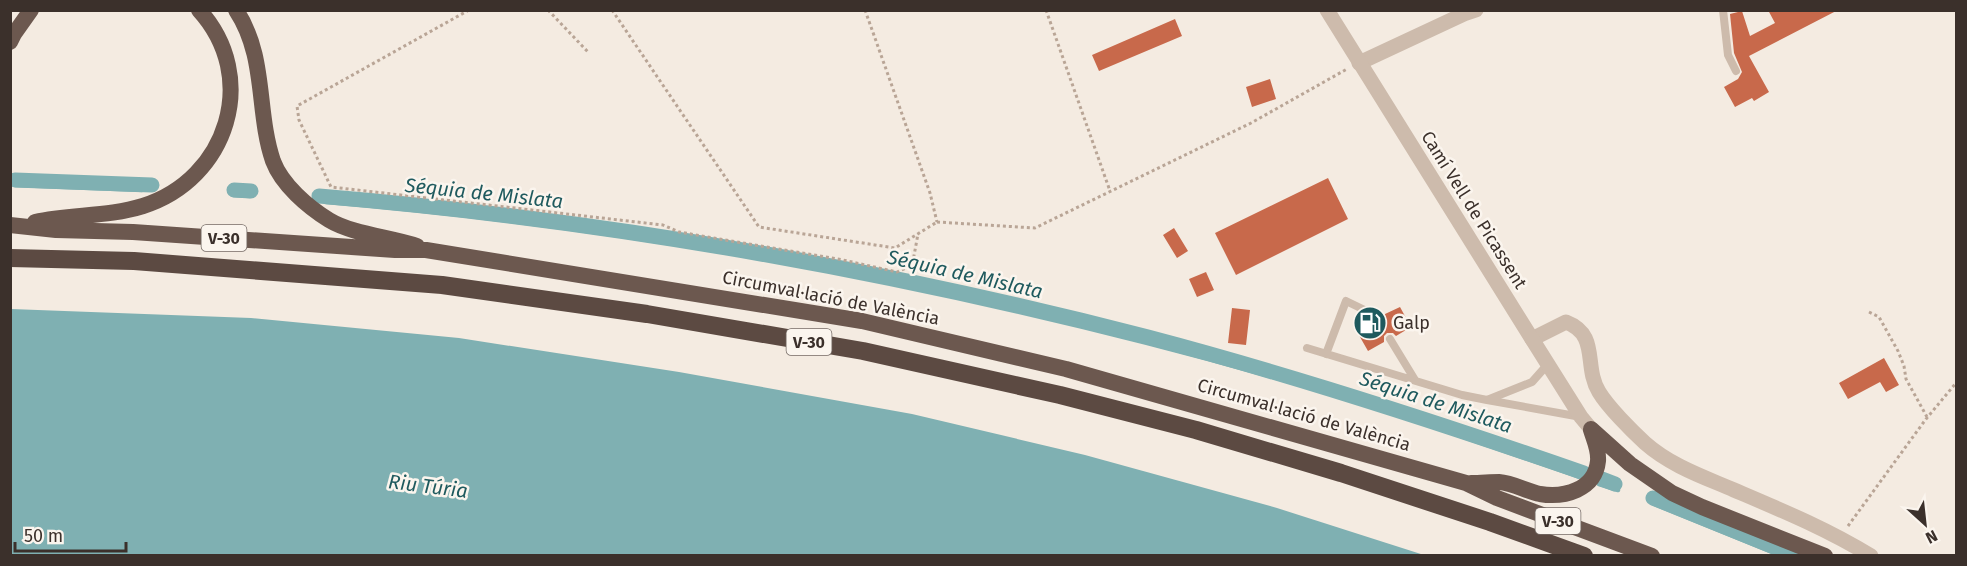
<svg xmlns="http://www.w3.org/2000/svg" width="1967" height="566" viewBox="0 0 1967 566" font-family="'Fira Sans',sans-serif">
	<rect width="100%" height="100%" fill="#f4ebe1"/>
	<path fill="#7fb0b2" d="M 11,309 L 251,318 L 459,338 L 679,372 L 912,414 L 1085,455 L 1277,508 L 1424,555 L 11,555 Z"/>
	<g fill="none" stroke-linecap="round" stroke-linejoin="round">
		<path stroke="#7fb0b2" stroke-width="4.5" d="M 15,185 L 142,190
			M 233,195 L 250,196
			M 326,202 C 653,230 975,292 1291,382 C 1388,410 1484,444 1580,477
			M 1599,484 L 1618,490
			M 1652,503 L 1782,556"/>
		<path stroke="#7fb0b2" stroke-width="15" d="M 15,180 L 152,185
			M 234,190 L 251,191
			M 319,196 C 598,219 877,267 1148,337 C 1296,376 1440,423 1584,473
			M 1602,479 L 1615,484
			M 1653,498 L 1796,556"/>
	</g>
	<path fill="#c8694b" d="M 1768,10 L 1838,10 L 1749,56 L 1769,92 L 1754,101 L 1752,98 L 1735,107 L 1724,87 L 1738,79 L 1742,72 L 1734,53 L 1730,14 L 1742,11 L 1750,36 L 1775,23 Z
		M 1175,19 L 1182,36 L 1099,71 L 1092,55 Z
		M 1270,79 L 1276,99 L 1252,107 L 1246,87 Z
		M 1328,178 L 1348,219 L 1236,275 L 1215,233 Z
		M 1174,228 L 1188,251 L 1177,258 L 1163,235 Z
		M 1206,272 L 1214,290 L 1197,297 L 1189,279 Z
		M 1400,307 L 1411,327 L 1396,336 L 1393,333 L 1387,333 L 1384,336 L 1384,342 L 1368,351 L 1356,330 L 1372,321 L 1382,323 L 1385,319 L 1385,314 Z
		M 1232,308 L 1250,310 L 1246,345 L 1228,343 Z
		M 1884,358 L 1899,385 L 1886,392 L 1880,382 L 1848,399 L 1839,383 Z"/>
	<g fill="none" stroke-linecap="round" stroke-linejoin="round">
		<path stroke="#b9a596" stroke-width="3" stroke-dasharray="3 3" stroke-linecap="butt" d="M 469,10 L 297,106 L 299,120 L 331,187 L 663,225 L 679,232 L 843,260 L 897,272 L 906,268 L 913,261 L 918,234
			M 548,10 L 588,52
			M 612,10 L 759,227 L 895,248 L 937,222
			M 865,10 L 930,193 L 937,222
			M 1046,10 L 1110,191
			M 937,222 L 1035,228 L 1251,123 L 1347,69
			M 1869,312 L 1879,317 L 1898,351 L 1904,366 L 1906,379 L 1927,417
			M 1848,526 L 1926,419 L 1956,383"/>
		<path stroke="#cdbbac" stroke-width="8" d="M 1723,10 L 1728,55 L 1736,71
			M 1390,339 L 1415,380
			M 1307,348 L 1462,395 L 1487,400 L 1532,382 L 1548,364
			M 1326,354 L 1346,301 L 1379,317
			M 1487,400 L 1581,417"/>
		<path stroke="#cdbbac" stroke-width="15" d="M 1359,63 L 1464,14 L 1476,10
			M 1532,339 L 1566,322 C 1600,335 1583,366 1599,392 C 1608,407 1632,431 1645,443 C 1671,466 1704,477 1734,490 C 1781,510 1827,529 1871,556"/>
		<path stroke="#cdbbac" stroke-width="15" d="M 1327,10 L 1532,339 L 1581,417 L 1591,429"/>
		<path stroke="#6c584f" stroke-width="16" d="M 236,10 C 267,57 256,111 273,161 C 282,185 308,207 329,220 C 352,234 390,237 417,246
			M 10,42 L 14,34 L 31,10
			M 35,222 C 71,214 108,217 143,206 C 228,179 260,77 199,10
			M 10,225 L 56,230 L 133,232 L 395,250 L 426,250 L 862,321 L 1066,369 L 1466,483 L 1497,498 L 1652,556
			M 1591,429 L 1630,464 L 1672,493 L 1702,507 L 1825,556
			M 1471,483 C 1481,483 1490,482 1499,482 C 1513,483 1526,491 1540,494 C 1564,498 1595,490 1598,461 C 1599,450 1594,440 1591,430"/>
		<path stroke="#5c4a42" stroke-width="18" d="M 10,258 L 134,261 L 442,285 L 647,314 L 863,351 L 1060,395 L 1196,430 L 1341,473 L 1490,522 L 1584,556"/>
	</g>
	<defs>
		<g id="fuel-disc" transform="scale(1.725)"><circle r="9.5" fill="#1f5a5e" stroke="#fbf5ee"/><path d="M-5.5-6h7V0h2V4h1.3V-2.5L3-4.5l.8-.8L6-3V5H2.5V1h-1V6h-7ZM-4.2-4.7v3.2H.2V-4.7Z" fill="#fff"/></g>
	</defs>
	<g fill-rule="evenodd">
		<use href="#fuel-disc" x="1370" y="323"/>
	</g>
	<g text-anchor="middle" dominant-baseline="central" stroke-width="5" stroke-linejoin="round" paint-order="stroke">
		<g fill="#fbf5ee" stroke="#756b66" stroke-width="1.5">
			<rect x="201.5" y="225" width="45" height="26" rx="4.5"/>
			<rect x="786.5" y="329" width="45" height="26" rx="4.5"/>
			<rect x="1535.5" y="508" width="45" height="26" rx="4.5"/>
		</g>
		<g font-size="16" font-weight="bold" fill="#3b302b">
			<text x="224" y="238">V-30</text>
			<text x="809" y="342">V-30</text>
			<text x="1558" y="521">V-30</text>
		</g>
		<g font-size="18" fill="#3b302b" stroke="#fbf5ee">
			<text transform="translate(1474 210) rotate(58)">Camí Vell de Picassent</text>
			<text transform="translate(831 298) rotate(11)">Circumval·lació de València</text>
			<text transform="translate(1304 415) rotate(16)">Circumval·lació de València</text>
		</g>
		<g font-size="18" fill="#3b302b" stroke="#fbf5ee" text-anchor="start">
			<text x="1393" y="323">Galp</text>
		</g>
		<g font-size="20" font-style="italic" fill="#1f5a5e" stroke="#fbf5ee">
			<text transform="translate(484 193) rotate(6)">Séquia de Mislata</text>
			<text transform="translate(965 274) rotate(13)">Séquia de Mislata</text>
			<text transform="translate(1436 402) rotate(18)">Séquia de Mislata</text>
			<text transform="translate(428 486) rotate(7)">Riu Túria</text>
		</g>
	</g>
	<rect width="1967" height="566" fill="none" stroke="#3b302b" stroke-width="24"/>
	<g transform="translate(1925 524) rotate(153)" stroke="#fbf5ee" stroke-width="4.5" paint-order="stroke">
	<path d="M0-4.5L10 22L0 15L-10 22Z" fill="#3b302b"/>
	<text y="-9" font-size="16" font-weight="bold" text-anchor="middle" fill="#3b302b">N</text>
	</g>
	<path d="M15 542v9h111v-9" fill="none" stroke="#3b302b" stroke-width="3"/>
	<text x="24" y="542" font-size="18" fill="#3b302b" stroke="#fbf5ee" stroke-width="4.5" paint-order="stroke">50 m</text>
</svg>
